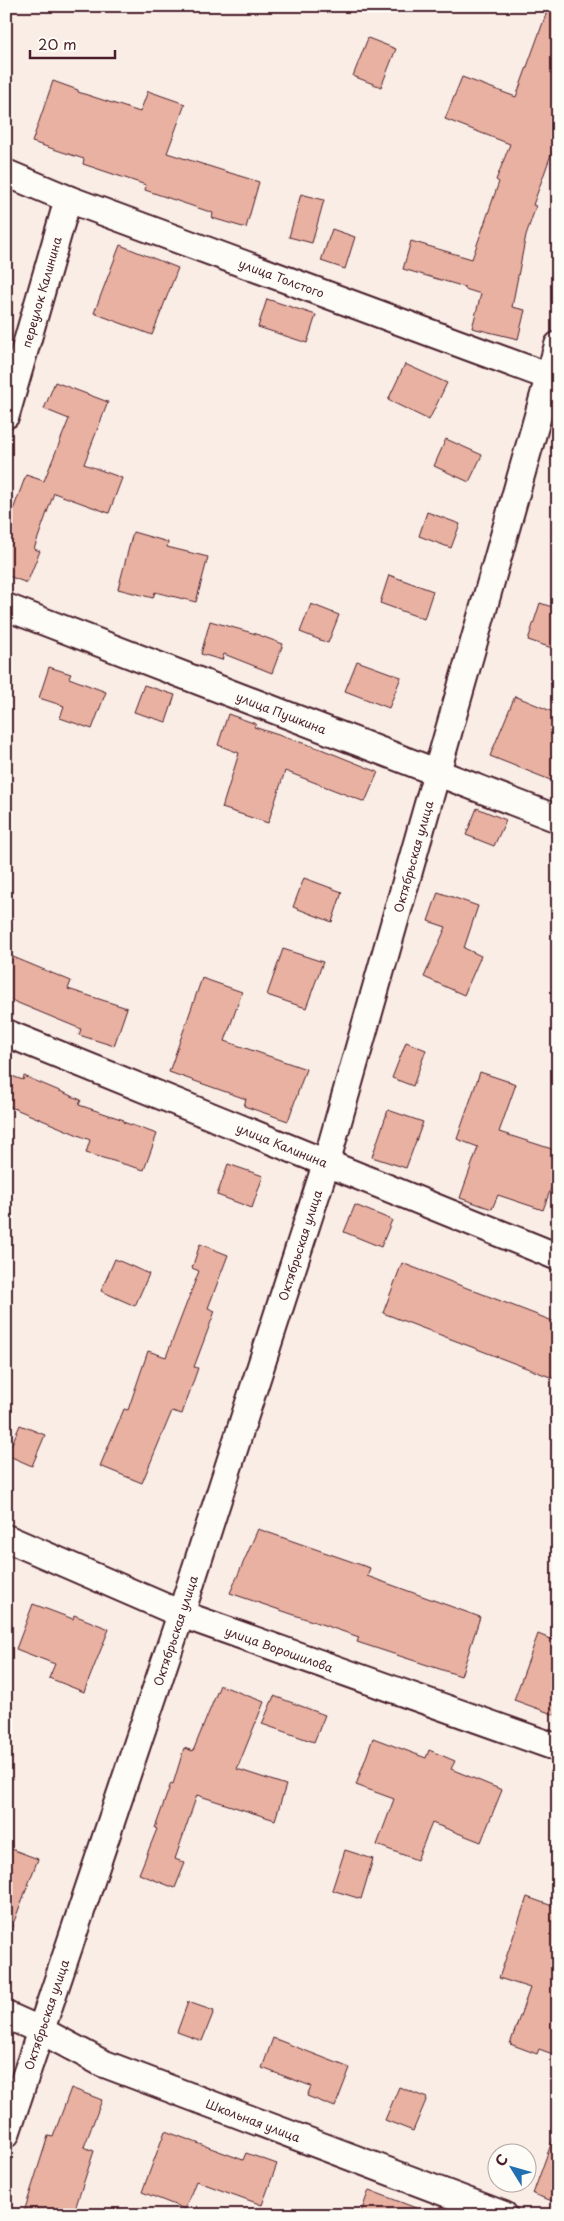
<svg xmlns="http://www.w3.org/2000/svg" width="564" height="2221" viewBox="0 0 564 2221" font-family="'Playpen Sans',sans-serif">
	<rect width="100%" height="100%" fill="#f9ede6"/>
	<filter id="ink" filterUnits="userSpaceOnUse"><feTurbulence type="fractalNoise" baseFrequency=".02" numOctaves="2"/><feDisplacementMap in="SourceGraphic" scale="10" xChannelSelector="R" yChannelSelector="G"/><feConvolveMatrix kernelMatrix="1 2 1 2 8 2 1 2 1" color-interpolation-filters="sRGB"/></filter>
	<g filter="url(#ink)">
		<path fill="#e9b1a1" stroke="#4a1f2b" d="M 549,6 L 558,6 L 558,135 L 533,205 L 536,206 L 526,235 L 512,307 L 525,310 L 518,339 L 472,328 L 481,294 L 465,289 L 465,287 L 403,269 L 411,241 L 472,259 L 499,182 L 496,180 L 510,144 L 445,119 L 462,77 L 516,97 Z
			M 368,38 L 396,49 L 381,87 L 353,76 Z
			M 53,81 L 78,90 L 78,92 L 140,112 L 148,91 L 185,104 L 167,153 L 259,182 L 246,228 L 212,218 L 213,213 L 145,190 L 146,185 L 83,164 L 84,159 L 32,142 Z
			M 301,194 L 324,200 L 312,243 L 289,237 Z
			M 332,229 L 355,237 L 345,269 L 321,261 Z
			M 120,245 L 178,268 L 152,335 L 94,313 Z
			M 267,299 L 316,315 L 307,343 L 258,327 Z
			M 405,364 L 447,383 L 429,420 L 388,400 Z
			M 55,382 L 108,402 L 84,464 L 122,478 L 109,513 L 54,493 L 34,549 L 40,551 L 27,583 L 6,575 L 6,529 L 26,475 L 44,481 L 69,419 L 44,409 Z
			M 446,439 L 482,455 L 469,482 L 434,466 Z
			M 427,512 L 460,524 L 451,548 L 419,536 Z
			M 133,532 L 168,542 L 167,547 L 208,557 L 196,602 L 155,592 L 153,598 L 118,589 Z
			M 389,575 L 433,591 L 424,619 L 380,603 Z
			M 540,603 L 558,609 L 558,650 L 528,640 Z
			M 311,604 L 339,615 L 328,643 L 300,632 Z
			M 210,621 L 256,634 L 283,644 L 272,673 L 224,654 L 222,660 L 201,654 Z
			M 357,661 L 401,677 L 389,708 L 345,691 Z
			M 49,667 L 71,674 L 69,678 L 106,692 L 92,729 L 60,718 L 64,706 L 39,698 Z
			M 144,685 L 175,695 L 166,722 L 134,712 Z
			M 515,696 L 558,714 L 558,783 L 490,756 Z
			M 228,714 L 256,724 L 254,727 L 321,749 L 378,772 L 365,802 L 285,771 L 268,823 L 222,808 L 239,753 L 218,745 Z
			M 477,808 L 506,820 L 494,846 L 466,835 Z
			M 304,878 L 342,892 L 332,922 L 293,907 Z
			M 438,892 L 478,906 L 464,948 L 481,956 L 464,995 L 424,977 L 446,927 L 428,921 Z
			M 283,949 L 323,962 L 306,1008 L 267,995 Z
			M 6,954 L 71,981 L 68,989 L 127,1008 L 114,1046 L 79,1035 L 81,1029 L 6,998 Z
			M 202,978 L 242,992 L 225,1041 L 306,1069 L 288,1121 L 244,1106 L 246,1099 L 169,1072 Z
			M 406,1042 L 426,1050 L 413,1086 L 392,1078 Z
			M 480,1072 L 516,1084 L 499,1132 L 558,1151 L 558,1169 L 543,1210 L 498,1195 L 492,1209 L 460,1198 L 478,1147 L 457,1139 Z
			M 6,1074 L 23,1080 L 24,1076 L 81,1100 L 79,1105 L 124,1120 L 123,1122 L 157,1134 L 144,1170 L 86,1153 L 90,1140 L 6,1105 Z
			M 388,1110 L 423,1122 L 406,1168 L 372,1157 Z
			M 228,1164 L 263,1176 L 252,1208 L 217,1195 Z
			M 355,1205 L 392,1220 L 381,1247 L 344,1232 Z
			M 200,1244 L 228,1255 L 208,1308 L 215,1311 L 194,1367 L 198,1368 L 182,1414 L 172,1411 L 142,1483 L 100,1466 L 124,1409 L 128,1410 L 148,1351 L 166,1357 L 199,1271 L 192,1268 Z
			M 115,1259 L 149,1274 L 135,1306 L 101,1291 Z
			M 402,1263 L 558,1323 L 558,1380 L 383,1313 Z
			M 20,1425 L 45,1435 L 32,1466 L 7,1455 Z
			M 258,1529 L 370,1568 L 367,1576 L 480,1617 L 461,1676 L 357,1642 L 359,1637 L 230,1593 Z
			M 33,1604 L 73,1619 L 74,1615 L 109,1629 L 84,1692 L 49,1678 L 55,1664 L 16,1649 Z
			M 538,1634 L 558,1642 L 558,1716 L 514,1700 Z
			M 220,1685 L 264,1702 L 237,1769 L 286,1785 L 275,1820 L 197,1795 L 175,1859 L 185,1863 L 175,1888 L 139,1874 L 157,1829 L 155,1828 L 171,1783 L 173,1784 L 184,1748 L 193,1751 Z
			M 274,1696 L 325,1715 L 314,1742 L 262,1724 Z
			M 373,1738 L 426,1758 L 429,1750 L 455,1761 L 451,1769 L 502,1790 L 481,1842 L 432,1823 L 417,1860 L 377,1845 L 394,1799 L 356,1785 Z
			M 6,1847 L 38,1859 L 8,1937 L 6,1936 Z
			M 345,1850 L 373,1859 L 361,1899 L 332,1890 Z
			M 527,1897 L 558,1908 L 558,2056 L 539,2049 L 537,2054 L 510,2044 L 530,1988 L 499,1978 Z
			M 188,2002 L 214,2011 L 202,2041 L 177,2032 Z
			M 273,2038 L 350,2068 L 335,2107 L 307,2096 L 311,2086 L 262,2068 Z
			M 399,2087 L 427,2098 L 413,2131 L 385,2120 Z
			M 71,2088 L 102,2100 L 84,2147 L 94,2151 L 73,2215 L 23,2215 L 48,2136 L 53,2137 Z
			M 165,2131 L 243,2160 L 246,2153 L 277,2164 L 262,2205 L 196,2181 L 185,2209 L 142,2192 Z
			M 555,2133 L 558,2134 L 558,2203 L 533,2194 Z
			M 369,2190 L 429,2213 L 428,2215 L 360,2215 Z"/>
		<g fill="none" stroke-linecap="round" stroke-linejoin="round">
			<g stroke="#4a1f2b" stroke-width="30">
				<g id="street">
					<path id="s1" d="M 6,173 L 68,199 L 558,380"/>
					<path id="s2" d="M 6,415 L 68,199"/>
					<path id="s3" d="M 6,607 L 558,819"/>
					<path id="s4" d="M 6,1033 L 558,1257"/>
					<path id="s5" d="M 6,1538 L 181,1614 L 558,1748"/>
					<path id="s6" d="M 6,2015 L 42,2031 L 102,2063 L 504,2215"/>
					<path id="s7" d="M 6,2134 L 181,1614 L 326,1164 L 558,345"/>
				</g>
			</g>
			<use href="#street" stroke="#fdfcf7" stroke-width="26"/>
		</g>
	</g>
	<g text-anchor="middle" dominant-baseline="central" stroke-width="4.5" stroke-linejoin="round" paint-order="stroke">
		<g font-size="12" fill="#4a1f2b" stroke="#fdfcf7">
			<text stroke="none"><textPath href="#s1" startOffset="295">улица Толстого</textPath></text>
			<text stroke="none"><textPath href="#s2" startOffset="128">переулок Калинина</textPath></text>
			<text stroke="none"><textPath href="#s3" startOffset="295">улица Пушкина</textPath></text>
			<text stroke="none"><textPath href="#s7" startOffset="1341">Октябрьская улица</textPath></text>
			<text stroke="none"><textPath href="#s4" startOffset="298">улица Калинина</textPath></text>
			<text stroke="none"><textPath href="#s7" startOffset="936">Октябрьская улица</textPath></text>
			<text stroke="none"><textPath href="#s7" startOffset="531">Октябрьская улица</textPath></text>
			<text stroke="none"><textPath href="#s5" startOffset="295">улица Ворошилова</textPath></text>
			<text stroke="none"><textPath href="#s7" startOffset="126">Октябрьская улица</textPath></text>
			<text stroke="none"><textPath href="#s6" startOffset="269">Школьная улица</textPath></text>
		</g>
	</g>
	<rect width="564" height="2221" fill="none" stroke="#fdfcf7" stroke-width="25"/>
	<rect x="12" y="12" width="539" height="2196" fill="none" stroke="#4a1f2b" stroke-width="2" filter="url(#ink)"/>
	<g transform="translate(512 2168) rotate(307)"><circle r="24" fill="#fdfcf7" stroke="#b5a4a5"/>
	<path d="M0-4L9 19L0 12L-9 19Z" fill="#1f6fb2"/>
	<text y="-8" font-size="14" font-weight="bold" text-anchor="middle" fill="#4a1f2b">С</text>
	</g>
	<path d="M30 50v8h85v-8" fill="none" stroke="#4a1f2b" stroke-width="2.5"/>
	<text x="38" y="50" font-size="15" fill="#4a1f2b" stroke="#fdfcf7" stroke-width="4" paint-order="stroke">20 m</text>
</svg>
